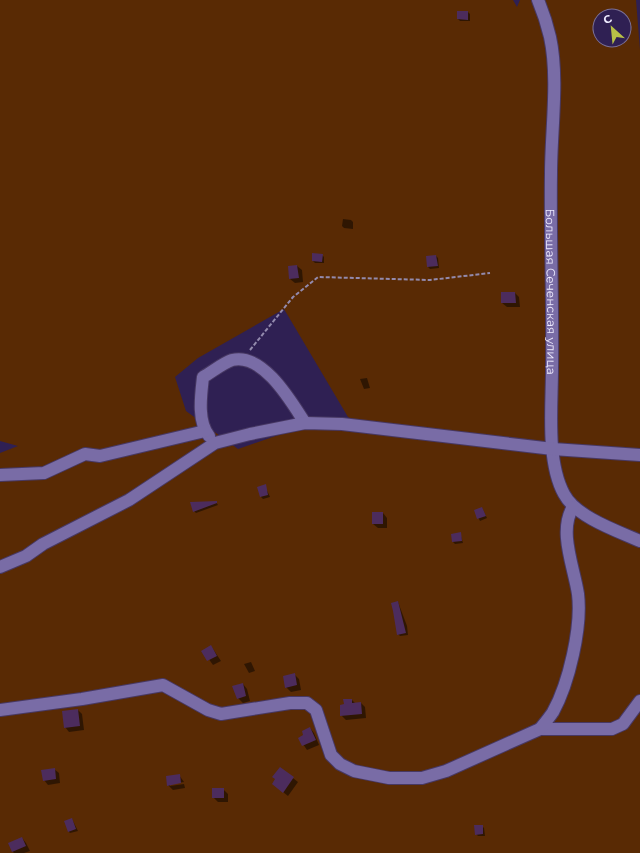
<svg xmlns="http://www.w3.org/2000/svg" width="640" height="853" viewBox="0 0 640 853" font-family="Montserrat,sans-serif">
	<rect width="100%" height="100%" fill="#2f2053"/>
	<path fill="#592a04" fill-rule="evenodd" d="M 0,0 L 513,0 L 517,7 L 520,0 L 636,0 L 640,50 L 640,853 L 0,853 L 0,453 L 18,446 L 0,441 ZM 600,16 L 624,16 L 624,40 L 600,40 ZM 284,309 L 348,417 L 370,430 L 293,430 L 238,449 L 186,411 L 175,377 L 198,358 Z"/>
	<path fill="#0007" d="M 468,12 L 470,14 L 470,21 L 460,21 L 458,19 Z
		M 343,219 L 351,220 L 353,222 L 353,229 L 344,228 L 342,226 Z
		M 322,255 L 324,257 L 324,263 L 315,263 L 313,261 Z
		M 436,256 L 438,258 L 439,268 L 430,269 L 428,267 Z
		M 297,266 L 302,270 L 303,282 L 295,283 L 290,279 Z
		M 515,293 L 519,297 L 520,307 L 507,307 L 502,303 Z
		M 367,378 L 370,388 L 364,389 L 360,379 Z
		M 265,486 L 270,497 L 263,499 L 261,497 Z
		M 216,502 L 218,505 L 196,513 L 194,511 Z
		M 482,508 L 487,518 L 480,521 L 475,511 Z
		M 383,513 L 387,518 L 387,528 L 378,528 L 373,524 Z
		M 460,533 L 463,543 L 455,544 L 453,542 Z
		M 398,602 L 407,626 L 408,635 L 400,636 L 398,634 Z
		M 211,646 L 221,661 L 213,665 L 203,651 Z
		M 251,662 L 255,671 L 249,673 L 244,664 Z
		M 294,674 L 299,679 L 301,690 L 291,692 L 286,687 Z
		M 243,684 L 247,689 L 250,701 L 243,703 L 238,698 Z
		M 352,700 L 355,703 L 361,703 L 365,707 L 366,718 L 346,720 L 341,715 L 345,705 Z
		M 78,710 L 82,714 L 84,730 L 69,732 L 65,727 Z
		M 310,728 L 314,733 L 319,745 L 307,750 L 299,738 L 305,736 Z
		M 280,768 L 298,782 L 288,796 L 278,788 L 276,780 Z
		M 54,769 L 59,773 L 60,783 L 48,785 L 44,780 Z
		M 179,775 L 184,782 L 170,784 L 170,786 L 184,784 L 185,788 L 173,790 L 168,785 Z
		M 223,789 L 228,794 L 228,802 L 218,802 L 213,797 Z
		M 72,819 L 78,831 L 70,833 L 68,831 Z
		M 482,826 L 484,828 L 485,836 L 478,836 L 476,834 Z
		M 22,838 L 26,843 L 30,851 L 24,853 L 14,853 L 12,851 Z"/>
	<path fill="#4c2c5d" d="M 457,11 L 468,11 L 468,20 L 457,19 Z
		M 312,253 L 323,254 L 322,262 L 312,261 Z
		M 436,255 L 438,266 L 427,267 L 426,256 Z
		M 297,265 L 299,278 L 289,279 L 288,266 Z
		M 501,292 L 515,292 L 516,303 L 501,303 Z
		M 266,484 L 268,495 L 260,497 L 257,487 Z
		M 217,501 L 217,503 L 193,512 L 190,502 Z
		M 482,507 L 486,516 L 477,519 L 474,510 Z
		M 372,512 L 383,512 L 383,524 L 372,524 Z
		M 461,532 L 462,541 L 452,542 L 451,534 Z
		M 398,601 L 406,633 L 397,635 L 393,611 L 391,603 Z
		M 211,645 L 217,656 L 207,661 L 201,651 Z
		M 295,673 L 297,685 L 285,688 L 283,676 Z
		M 243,683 L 246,696 L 237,699 L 232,686 Z
		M 343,699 L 352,699 L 352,703 L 361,702 L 362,714 L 340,716 L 340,705 L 344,704 Z
		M 78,709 L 80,726 L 64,728 L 62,711 Z
		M 310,727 L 316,740 L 302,746 L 298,738 L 303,735 L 302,731 Z
		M 280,767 L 294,777 L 283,793 L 272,784 L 275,779 L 272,777 Z
		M 55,768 L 56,779 L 43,781 L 41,770 Z
		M 180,774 L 181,783 L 167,786 L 166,776 Z
		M 212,788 L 224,788 L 224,798 L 212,798 Z
		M 72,818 L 76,829 L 68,832 L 64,821 Z
		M 474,825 L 483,825 L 483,834 L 475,835 Z
		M 22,837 L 26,846 L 12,852 L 8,843 Z"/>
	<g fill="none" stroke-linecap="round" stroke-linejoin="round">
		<g stroke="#473863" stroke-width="14">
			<g id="minor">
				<path id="s1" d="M 538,0 C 543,12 547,24 550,37 C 559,78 551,131 551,173 C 550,238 553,304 552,369 C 552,406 546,461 564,494 C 576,517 617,531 640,541"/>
				<path d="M 209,436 C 197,421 201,395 203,377 C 212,372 223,363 232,360 C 263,352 292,403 305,423"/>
				<path d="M 0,475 L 44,473 L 85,454 L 100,456 L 205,431"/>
				<path d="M 0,567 L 26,556 L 43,544 L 129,500 L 215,443 L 250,434 L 305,423 L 342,424 L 553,449 L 640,455"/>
				<path d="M 0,710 L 82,699 L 163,685 L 208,710 L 221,714 L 290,703 L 307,703 L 316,710 L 331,755 L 340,764 L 354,771 L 389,778 L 422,778 L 446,771 L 540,729 L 612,729 L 623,724 L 640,701"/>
				<path d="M 540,729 C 544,724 549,718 553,712 C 569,683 582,627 578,594 C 574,567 558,531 573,507"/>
			</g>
		</g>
		<path stroke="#938aad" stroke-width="2" stroke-dasharray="4 2" stroke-linecap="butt" d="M 250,350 L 293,297 L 318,277 L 430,280 L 490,273"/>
		<use href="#minor" stroke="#796ca6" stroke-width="12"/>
	</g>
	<g text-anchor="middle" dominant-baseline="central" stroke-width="4" stroke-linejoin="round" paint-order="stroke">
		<g font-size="12" fill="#eeebff" stroke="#2f2053">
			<text stroke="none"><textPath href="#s1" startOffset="294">Большая Сеченская улица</textPath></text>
		</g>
	</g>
	<g transform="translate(612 28) rotate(333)"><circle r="19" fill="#2f2053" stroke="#7b7198"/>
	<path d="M0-3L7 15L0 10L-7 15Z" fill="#b8c147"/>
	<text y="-6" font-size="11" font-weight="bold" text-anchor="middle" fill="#eeebff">С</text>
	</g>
</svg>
